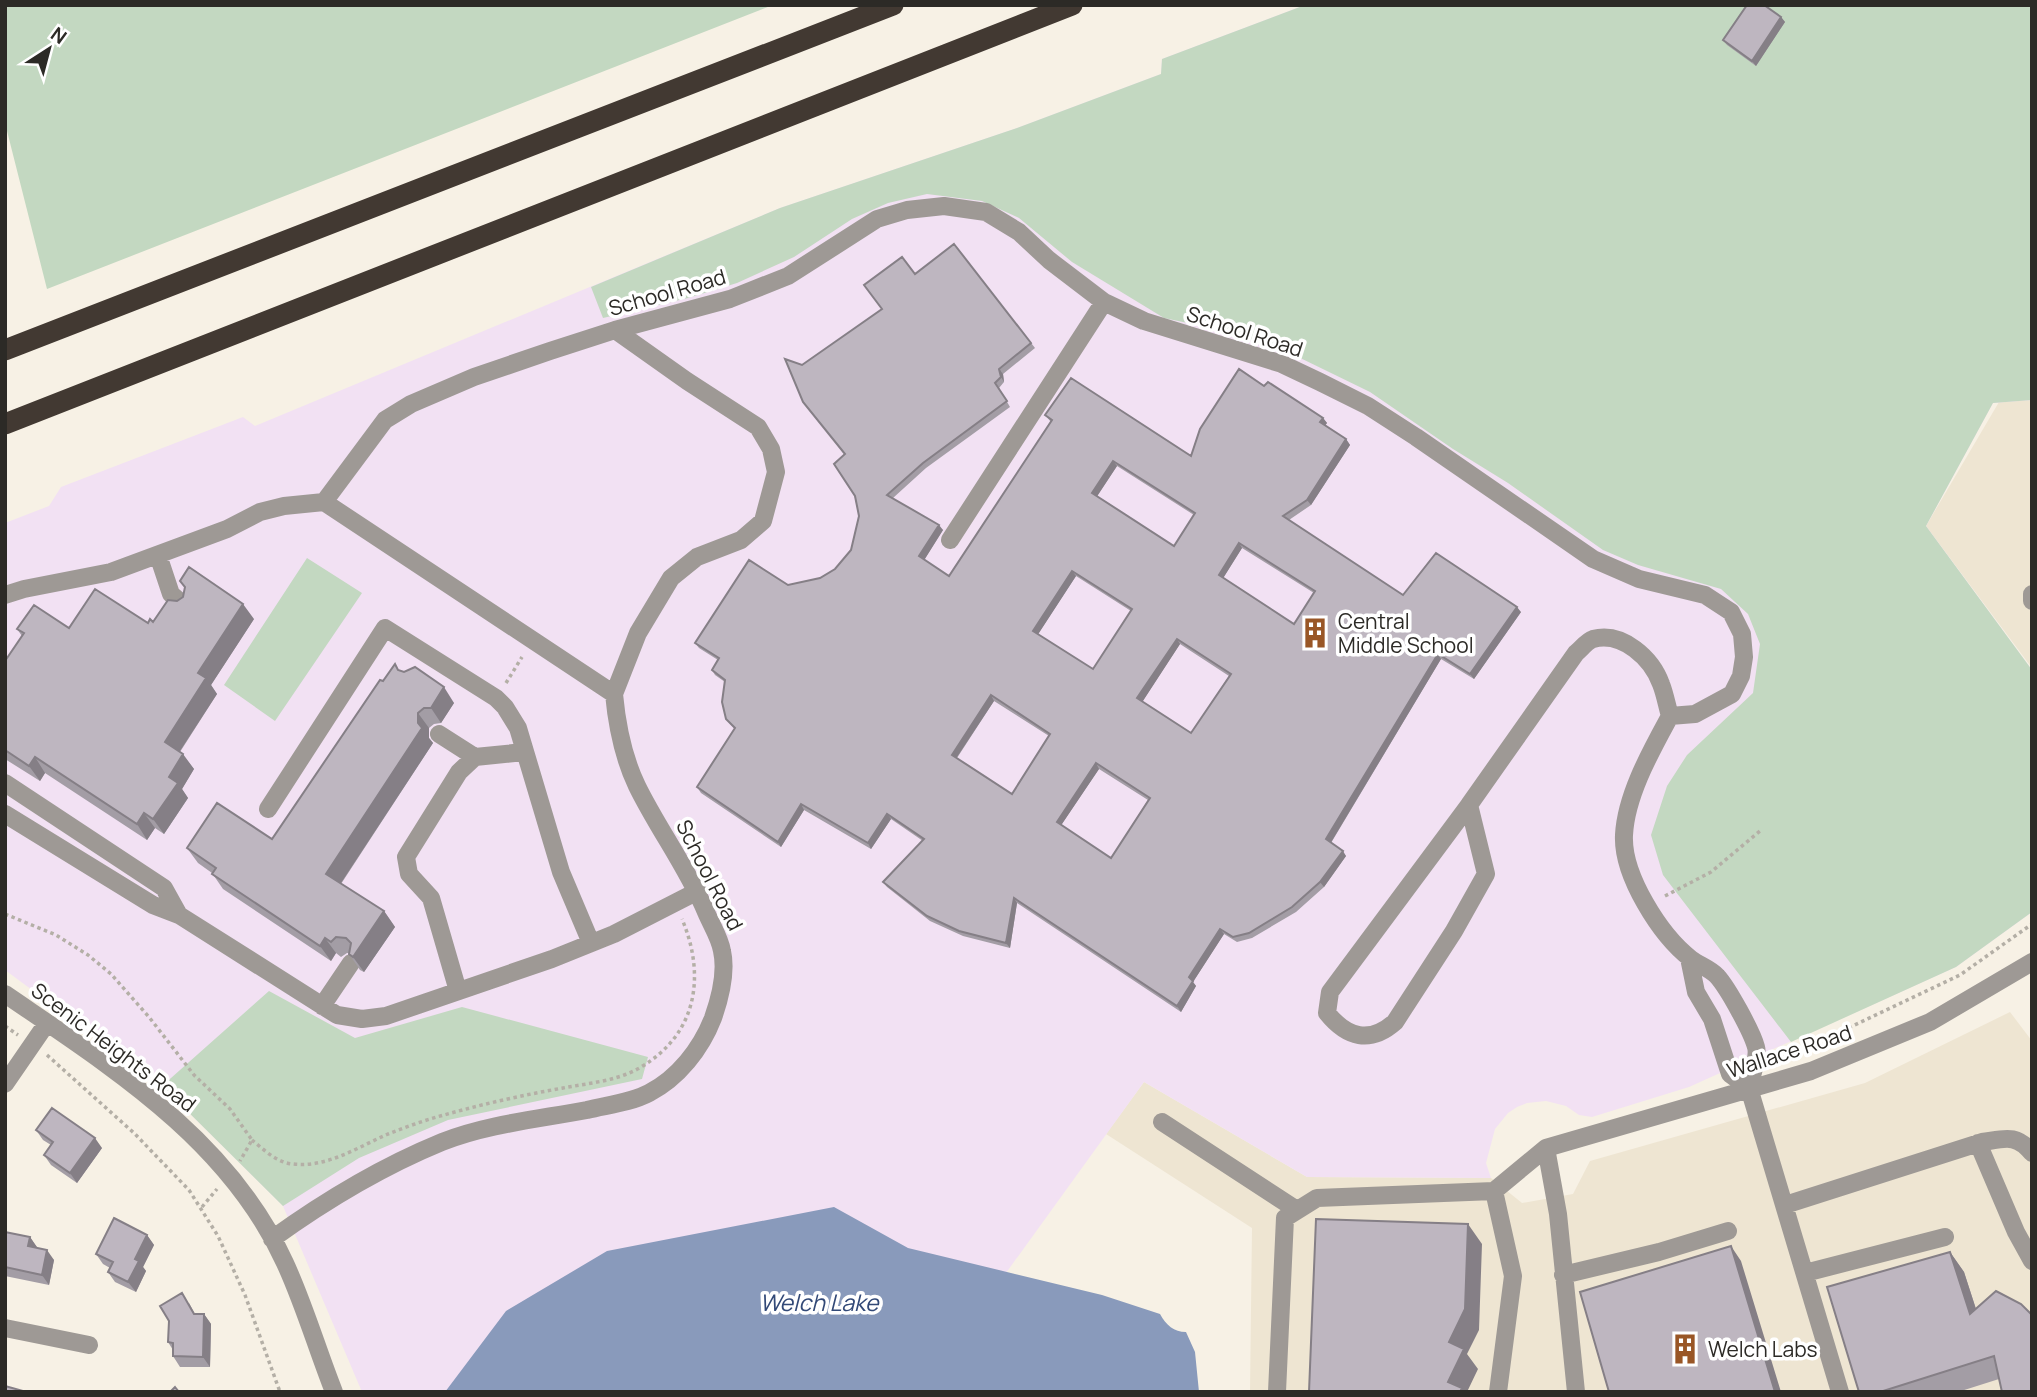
<svg xmlns="http://www.w3.org/2000/svg" width="2037" height="1397" viewBox="0 0 2037 1397" font-family="Manrope,sans-serif">
	<rect width="100%" height="100%" fill="#f7f1e5"/>
	<path fill="#eee5d2" d="M 2032,400 L 2032,668 L 1926,526 L 1999,402 Z
		M 2010,1012 L 2032,1041 L 2032,1392 L 1250,1392 L 1252,1228 L 1106,1134 L 1144,1082 L 1307,1177 L 1491,1178 L 1522,1203 L 1573,1194 L 1590,1161 L 1865,1083 Z"/>
	<path fill="#f2e1f3" d="M 1305,5 L 2032,5 L 2032,400 L 1993,403 L 1926,526 L 2032,670 L 2032,912 L 1956,967 L 1689,1087 L 1592,1117 L 1579,1115 L 1566,1106 L 1546,1101 L 1527,1103 L 1517,1107 L 1508,1113 L 1495,1129 L 1486,1163 L 1491,1178 L 1307,1177 L 1144,1082 L 920,1392 L 362,1392 L 283,1206 L 162,1086 L 5,970 L 5,523 L 49,506 L 61,487 L 243,417 L 255,426 L 780,208 L 1017,128 L 1161,74 L 1162,59 Z"/>
	<path fill="#c3d8c1" d="M 5,5 L 773,5 L 47,289 L 5,123 Z
		M 1305,5 L 2032,5 L 2032,400 L 1993,403 L 1926,526 L 2032,670 L 2032,912 L 1956,967 L 1791,1042 L 1663,875 L 1651,835 L 1667,786 L 1687,755 L 1753,693 L 1760,644 L 1748,614 L 1721,589 L 1638,565 L 1603,550 L 1508,483 L 1453,449 L 1370,392 L 1290,353 L 1216,329 L 1164,318 L 1072,262 L 1019,218 L 982,201 L 927,194 L 888,203 L 852,219 L 794,257 L 737,283 L 688,298 L 603,318 L 591,287 L 780,208 L 1017,128 L 1161,74 L 1162,59 Z
		M 307,558 L 362,593 L 275,721 L 224,685 Z
		M 269,991 L 355,1038 L 462,1007 L 648,1057 L 642,1079 L 448,1120 L 359,1158 L 283,1206 L 162,1086 Z"/>
	<path fill="#899abb" d="M 834,1207 L 908,1248 L 1102,1295 L 1160,1314 C 1166,1325 1174,1332 1186,1332 L 1195,1352 L 1199,1392 L 445,1392 L 506,1311 L 607,1251 Z"/>
	<g fill="none" stroke-linecap="round" stroke-linejoin="round">
		<path stroke="#b4afa6" stroke-width="3.5" stroke-dasharray="3.5 3.5" stroke-linecap="butt" d="M 506,683 L 522,657
			M 1665,896 L 1711,872 L 1760,831
			M 5,914 L 56,935 L 88,955 L 111,974 L 149,1017 L 194,1075 L 230,1109 L 252,1140 L 240,1161
			M 5,1026 L 18,1035
			M 1798,1052 L 1960,975 L 2032,924
			M 47,1055 L 134,1133 L 189,1190 L 218,1236 L 245,1295 L 280,1392
			M 252,1140 C 263,1149 277,1163 293,1164 C 327,1168 358,1147 388,1134 C 406,1127 425,1120 444,1115 C 483,1104 523,1095 563,1088 C 589,1083 618,1081 641,1067 C 697,1034 706,976 682,919
			M 202,1207 L 217,1189"/>
		<path stroke="#9e9995" stroke-width="18" d="M 950,540 L 1104,302
			M 158,555 L 171,594 L 185,606
			M 2032,594 L 2032,601
			M 5,595 L 24,589 L 111,572 L 227,529 L 260,512 L 284,506 L 324,502
			M 614,694 L 638,633 L 671,578 L 697,557 L 741,540 L 763,521 L 776,472 L 771,449 L 758,427 L 687,381 L 615,330
			M 439,734 L 475,757
			M 5,783 L 164,888 L 179,915
			M 1469,805 L 1486,874 L 1454,931 L 1395,1022 C 1370,1044 1347,1038 1327,1013 L 1330,992 L 1469,805 L 1576,653 C 1581,649 1587,641 1593,639 C 1623,631 1652,659 1661,684 C 1665,694 1667,706 1670,716
			M 268,809 L 385,628 L 496,698 L 505,707 L 518,728 L 561,872 L 591,943
			M 5,814 L 153,905 L 179,915 L 337,1015 L 362,1019 L 386,1016 L 552,959 L 614,934 L 698,891
			M 1689,958 L 1696,992 L 1712,1019 L 1730,1074 L 1749,1088
			M 458,991 L 431,898 L 409,874 L 406,857 L 459,772 L 475,757 L 524,752
			M 5,994 C 113,1068 229,1140 285,1263 C 304,1304 317,1349 334,1392
			M 322,1006 L 351,963
			M 5,1084 L 47,1023
			M 1162,1122 L 1297,1210
			M 1978,1143 L 2016,1232 L 2032,1261
			M 1546,1148 L 1558,1214 L 1576,1392
			M 1494,1191 L 1513,1276 L 1498,1392
			M 1785,1205 L 1982,1142 C 2004,1139 2016,1133 2032,1153
			M 272,1239 C 326,1200 381,1167 442,1142 C 487,1124 540,1119 587,1110 C 607,1105 630,1103 649,1093 C 678,1078 701,1049 713,1018 C 720,998 727,973 722,951 C 720,938 711,924 706,912 C 687,867 658,829 637,786 C 623,757 617,726 614,694 L 324,502 L 385,420 L 411,404 L 474,377 L 550,351 L 615,330 L 730,299 L 788,276 L 877,219 L 907,210 L 944,206 L 986,212 L 1019,232 L 1049,260 L 1104,302 L 1144,321 L 1282,364 L 1320,382 L 1368,406 L 1416,437 L 1593,559 L 1639,579 L 1705,595 L 1731,612 L 1742,634 L 1744,657 L 1741,676 L 1732,694 L 1695,714 L 1670,716 C 1651,751 1626,795 1624,835 C 1622,875 1660,935 1691,959 C 1699,965 1711,969 1717,976 C 1728,988 1752,1032 1756,1047 C 1759,1057 1751,1077 1749,1088 L 1840,1392
			M 1805,1273 L 1945,1237
			M 1563,1275 L 1659,1252 L 1728,1231
			M 5,1328 L 89,1345
			M 1277,1392 L 1285,1218 L 1317,1198 L 1494,1191 L 1546,1148 L 1811,1071 L 1930,1022 L 2032,962"/>
		<path stroke="#423932" stroke-width="21" d="M 5,350 L 893,5
			M 5,424 L 1072,5"/>
	</g>
	<path fill="#a39da5" fill-rule="evenodd" d="M 1781,17 L 1785,22 L 1756,66 L 1727,45 L 1723,40 Z
		M 954,244 L 1035,348 L 1003,374 L 1004,382 L 999,388 L 1010,407 L 926,468 L 893,498 L 943,530 L 924,560 L 949,576 L 1051,422 L 1045,415 L 1191,456 L 1264,386 L 1323,418 L 1327,423 L 1325,425 L 1346,439 L 1350,445 L 1311,505 L 1289,520 L 1403,595 L 1521,612 L 1474,679 L 1441,659 L 1331,843 L 1346,856 L 1324,887 L 1296,912 L 1252,938 L 1237,942 L 1224,934 L 1193,982 L 1196,986 L 1181,1012 L 1017,903 L 1010,948 L 963,936 L 930,921 L 887,887 L 883,882 L 923,841 L 891,819 L 871,849 L 804,810 L 781,847 L 701,793 L 697,787 L 735,729 L 726,719 L 725,682 L 715,675 L 712,670 L 718,660 L 699,648 L 695,643 L 788,585 L 820,578 L 835,569 L 851,550 L 859,516 L 845,454 L 802,365 L 882,309 L 915,274 ZM 1117,466 L 1194,515 L 1174,546 L 1097,496 ZM 1242,548 L 1314,593 L 1294,624 L 1223,578 ZM 1076,576 L 1131,611 L 1093,669 L 1038,634 ZM 1180,644 L 1229,676 L 1191,733 L 1142,702 ZM 994,701 L 1049,736 L 1012,794 L 957,758 ZM 1099,769 L 1148,800 L 1111,858 L 1061,825 Z
		M 254,619 L 211,685 L 217,694 L 180,752 L 194,769 L 182,789 L 188,798 L 164,834 L 155,828 L 147,840 L 45,773 L 40,781 L 5,759 L 5,661 L 22,636 L 17,629 L 69,628 L 148,623 L 153,622 Z
		M 399,670 L 454,703 L 441,723 L 434,724 L 429,728 L 429,738 L 433,743 L 341,884 L 384,911 L 395,927 L 364,972 L 360,970 L 349,954 L 350,953 L 347,953 L 341,957 L 336,953 L 331,961 L 223,889 L 212,873 L 198,863 L 187,848 L 272,839 L 383,681 Z
		M 36,1130 L 102,1148 L 77,1183 L 51,1165 L 44,1155 L 51,1145 L 43,1140 Z
		M 5,1232 L 30,1237 L 37,1248 L 54,1260 L 49,1285 L 5,1276 Z
		M 147,1235 L 154,1245 L 143,1267 L 146,1271 L 136,1292 L 115,1282 L 108,1272 L 110,1268 L 103,1264 L 96,1254 Z
		M 1950,1252 L 1964,1272 L 1976,1309 L 1996,1291 L 1999,1379 L 1958,1392 L 1859,1392 Z
		M 189,1303 L 195,1314 L 204,1314 L 211,1324 L 210,1367 L 180,1367 L 173,1356 L 173,1350 L 168,1342 Z"/>
	<path fill="#857f86" d="M 1781,17 L 1785,22 L 1756,66 L 1752,61 Z
		M 999,369 L 1003,374 L 1004,382 L 1001,377 Z
		M 1323,418 L 1327,423 L 1324,427 L 1320,422 Z
		M 1346,439 L 1350,445 L 1311,505 L 1307,500 Z
		M 1113,461 L 1117,466 L 1096,498 L 1092,493 Z
		M 939,525 L 943,530 L 923,562 L 919,556 Z
		M 1239,543 L 1242,548 L 1222,580 L 1219,575 Z
		M 1072,571 L 1076,576 L 1037,636 L 1033,631 Z
		M 243,604 L 254,619 L 211,685 L 217,694 L 176,757 L 165,742 L 198,673 Z
		M 1517,607 L 1521,612 L 1474,679 L 1470,674 Z
		M 1177,639 L 1180,644 L 1141,704 L 1137,698 Z
		M 1438,654 L 1441,659 L 1330,844 L 1326,839 Z
		M 444,687 L 454,703 L 441,723 L 431,708 Z
		M 991,695 L 994,701 L 955,760 L 952,755 Z
		M 418,713 L 429,728 L 429,738 L 433,743 L 337,889 L 326,874 L 418,723 Z
		M 183,754 L 194,769 L 182,789 L 188,798 L 164,834 L 153,819 L 169,777 Z
		M 35,757 L 45,773 L 40,781 L 29,766 Z
		M 1096,763 L 1099,769 L 1060,827 L 1057,822 Z
		M 801,804 L 804,810 L 781,847 L 778,842 Z
		M 144,813 L 155,828 L 147,840 L 137,824 Z
		M 887,814 L 891,819 L 871,849 L 868,843 Z
		M 1343,851 L 1346,856 L 1324,887 L 1320,882 Z
		M 1014,898 L 1017,903 L 1010,948 L 1006,943 Z
		M 384,911 L 395,927 L 364,972 L 353,957 Z
		M 1220,929 L 1224,934 L 1193,982 L 1196,986 L 1181,1012 L 1177,1006 L 1189,977 Z
		M 325,938 L 336,953 L 331,961 L 320,946 Z
		M 95,1138 L 102,1148 L 77,1183 L 70,1173 Z
		M 1468,1224 L 1482,1244 L 1479,1330 L 1467,1354 L 1478,1369 L 1467,1392 L 1454,1392 L 1448,1382 L 1449,1342 Z
		M 147,1235 L 154,1245 L 143,1267 L 146,1271 L 136,1292 L 128,1282 L 135,1259 Z
		M 30,1237 L 37,1247 L 35,1257 L 28,1246 Z
		M 1731,1246 L 1741,1261 L 1781,1392 L 1775,1392 Z
		M 47,1250 L 54,1260 L 49,1285 L 42,1275 Z
		M 1950,1252 L 1964,1272 L 1984,1334 L 1970,1314 Z
		M 204,1314 L 211,1324 L 210,1367 L 203,1357 Z"/>
	<path fill="#beb6c0" stroke="#857f86" stroke-width="2" fill-rule="evenodd" d="M 1747,5 L 1764,5 L 1781,17 L 1752,61 L 1723,40 Z
		M 954,244 L 1031,343 L 999,369 L 1001,377 L 995,383 L 1007,401 L 923,463 L 887,495 L 939,525 L 919,556 L 949,576 L 1052,420 L 1045,415 L 1071,378 L 1191,456 L 1200,429 L 1239,369 L 1264,386 L 1268,382 L 1323,418 L 1320,422 L 1346,439 L 1307,500 L 1283,516 L 1403,595 L 1436,553 L 1517,607 L 1470,674 L 1438,654 L 1326,839 L 1343,851 L 1320,882 L 1292,907 L 1249,933 L 1233,937 L 1220,929 L 1189,977 L 1193,981 L 1177,1006 L 1014,898 L 1006,943 L 959,931 L 927,916 L 883,882 L 924,839 L 887,814 L 868,843 L 801,804 L 778,842 L 697,787 L 735,728 L 726,719 L 722,702 L 725,680 L 712,670 L 719,658 L 695,643 L 749,560 L 788,585 L 820,578 L 835,569 L 851,550 L 859,516 L 855,496 L 834,464 L 845,454 L 803,402 L 785,359 L 802,365 L 882,309 L 864,285 L 902,257 L 915,274 ZM 1113,461 L 1195,513 L 1174,546 L 1092,493 ZM 1239,543 L 1315,591 L 1294,624 L 1219,575 ZM 1072,571 L 1132,609 L 1093,669 L 1033,631 ZM 1177,639 L 1231,674 L 1191,733 L 1137,698 ZM 991,695 L 1050,734 L 1012,794 L 952,755 ZM 1096,763 L 1150,798 L 1111,858 L 1057,822 Z
		M 189,567 L 243,604 L 198,673 L 206,678 L 165,742 L 183,754 L 169,777 L 178,783 L 153,819 L 144,813 L 137,824 L 35,757 L 29,766 L 5,750 L 5,661 L 24,633 L 17,629 L 34,605 L 69,628 L 95,589 L 148,623 L 150,619 L 153,622 L 168,600 L 177,601 L 183,597 L 185,587 L 180,581 Z
		M 395,664 L 398,670 L 404,672 L 415,667 L 444,687 L 431,708 L 424,708 L 418,713 L 418,723 L 422,728 L 326,874 L 384,911 L 353,957 L 349,954 L 351,943 L 346,938 L 336,937 L 331,942 L 325,938 L 320,946 L 212,874 L 216,868 L 187,848 L 217,803 L 272,839 L 380,680 L 383,681 Z
		M 52,1108 L 95,1138 L 70,1173 L 44,1155 L 53,1142 L 36,1130 Z
		M 114,1218 L 147,1235 L 135,1259 L 139,1261 L 128,1282 L 108,1272 L 113,1262 L 96,1254 Z
		M 1316,1219 L 1468,1224 L 1465,1309 L 1449,1342 L 1464,1349 L 1448,1382 L 1462,1388 L 1460,1392 L 1309,1392 Z
		M 5,1232 L 30,1237 L 28,1246 L 47,1250 L 42,1275 L 5,1267 Z
		M 1731,1246 L 1775,1392 L 1609,1392 L 1580,1292 Z
		M 1950,1252 L 1970,1314 L 1996,1291 L 2021,1304 L 2032,1315 L 2032,1392 L 2002,1392 L 1994,1356 L 1880,1392 L 1859,1392 L 1827,1287 Z
		M 182,1293 L 194,1314 L 204,1314 L 203,1357 L 173,1356 L 173,1343 L 168,1342 L 169,1321 L 160,1306 Z
		M 5,1386 L 23,1391 L 23,1392 L 5,1392 Z
		M 175,1387 L 179,1392 L 170,1392 Z"/>
	<defs>
		<g id="building-bare" transform="scale(2.415)"><path d="M-4-6H4V6H1V3H-1V6H-4ZM-2.5-4.3h1.7v1.8h-1.7ZM.8-4.3h1.7v1.8H.8ZM-2.5-1h1.7V.8h-1.7ZM.8-1h1.7V.8H.8Z" fill="#995626" stroke="#fff" stroke-width="2.5" paint-order="stroke"/></g>
	</defs>
	<g fill-rule="evenodd">
		<use href="#building-bare" x="1315" y="633"/>
		<use href="#building-bare" x="1685" y="1349"/>
	</g>
	<g text-anchor="middle" dominant-baseline="central" stroke-width="7" stroke-linejoin="round" paint-order="stroke">
		<g font-size="21" fill="#2c2a26" stroke="#fff">
			<text transform="translate(667 292) rotate(-16)">School Road</text>
			<text transform="translate(1245 331) rotate(18)">School Road</text>
			<text transform="translate(710 875) rotate(63)">School Road</text>
			<text transform="translate(114 1047) rotate(37)">Scenic Heights Road</text>
			<text transform="translate(1789 1051) rotate(-18)">Wallace Road</text>
		</g>
		<g font-size="21" fill="#2c2a26" stroke="#fff" text-anchor="start">
			<text x="1338" y="621">Central<tspan x="1338" dy="24">Middle School</tspan></text>
			<text x="1708" y="1349">Welch Labs</text>
		</g>
		<g font-size="23" font-style="italic" fill="#324977" stroke="#fff">
			<text x="819" y="1302">Welch Lake</text>
		</g>
	</g>
	<rect width="2037" height="1397" fill="none" stroke="#2c2a26" stroke-width="14"/>
	<g transform="translate(49 49) rotate(36)" stroke="#ffffff" stroke-width="5" paint-order="stroke">
	<path d="M0-5L12 26L0 18L-12 26Z" fill="#2c2a26"/>
	<text y="-10" font-size="19" font-weight="bold" text-anchor="middle" fill="#2c2a26">N</text>
	</g>
</svg>
